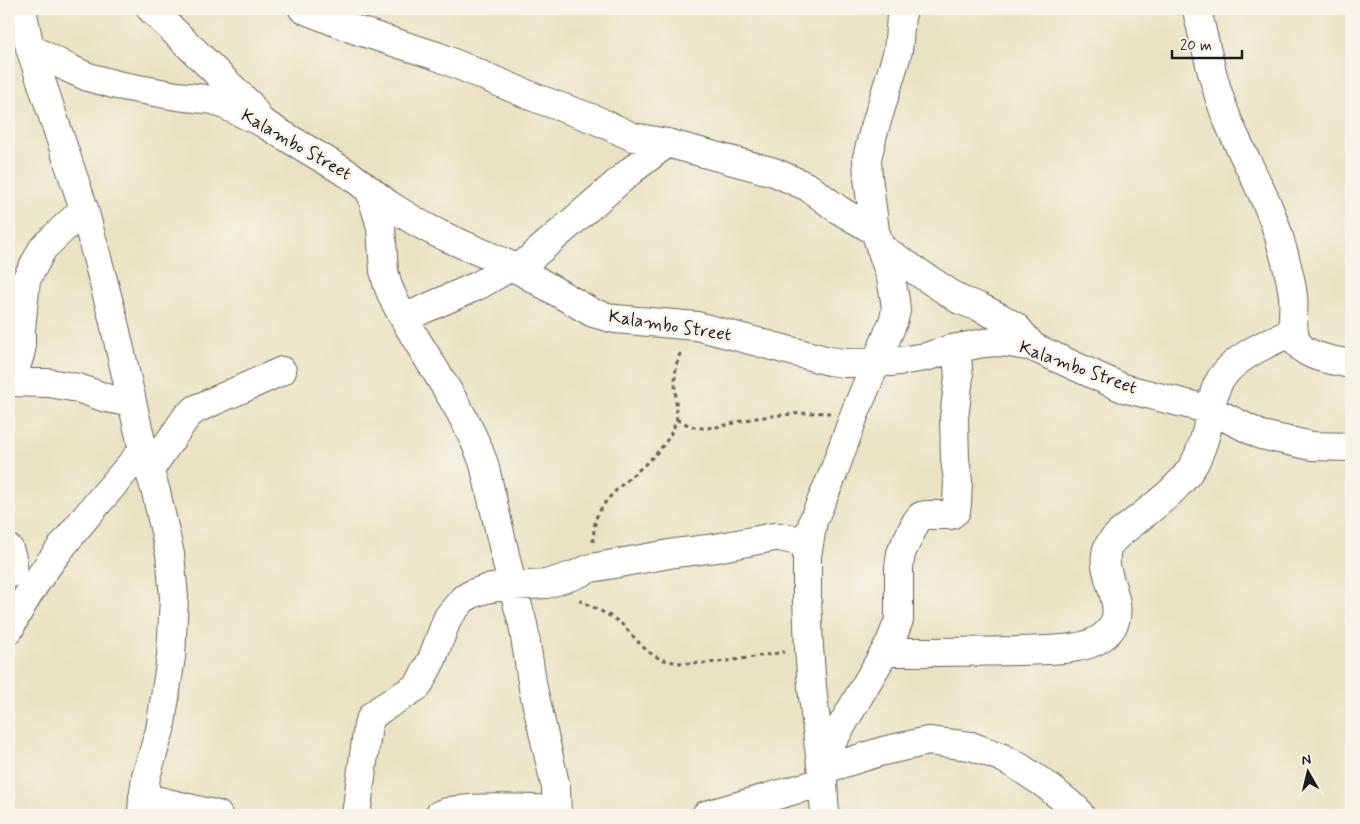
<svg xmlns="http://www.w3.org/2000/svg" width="1360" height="824" viewBox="0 0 1360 824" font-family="Mynerve,sans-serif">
	<rect width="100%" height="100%" fill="#f7f3e8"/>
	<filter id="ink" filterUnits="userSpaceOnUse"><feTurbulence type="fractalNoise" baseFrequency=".02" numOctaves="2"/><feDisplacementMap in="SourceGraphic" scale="10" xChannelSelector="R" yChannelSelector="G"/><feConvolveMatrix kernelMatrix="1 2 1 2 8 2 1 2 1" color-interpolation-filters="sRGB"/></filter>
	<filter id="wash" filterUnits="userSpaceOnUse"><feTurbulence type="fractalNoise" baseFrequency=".0096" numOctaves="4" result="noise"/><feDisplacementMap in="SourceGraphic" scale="20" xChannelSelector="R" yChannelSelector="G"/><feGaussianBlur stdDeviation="1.12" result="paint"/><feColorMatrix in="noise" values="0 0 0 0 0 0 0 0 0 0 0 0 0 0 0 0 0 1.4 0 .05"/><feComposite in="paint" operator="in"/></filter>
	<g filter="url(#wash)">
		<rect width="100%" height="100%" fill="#eae3c3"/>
	</g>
	<g filter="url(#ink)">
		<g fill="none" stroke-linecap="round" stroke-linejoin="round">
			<g stroke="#646256" stroke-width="30">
				<path id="minor" d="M 22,9 L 30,48 L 84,209 L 112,314 L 143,450 L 156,492 L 170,554 L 174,597 L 171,657 L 160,730 L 146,776 L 142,810 L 142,815
					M 151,9 L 250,105 L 256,114
					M 303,9 L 356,30 L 437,56 L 536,98 L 594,119 L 633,137 L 667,143 L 774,172 L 808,187 L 839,210 L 875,231
					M 1198,9 L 1198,15 C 1207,51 1214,87 1228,121 C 1245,162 1270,201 1281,244 C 1286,261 1291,278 1293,296 C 1295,311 1289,332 1299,345 C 1309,358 1336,361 1351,364
					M 30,48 L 68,68 L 88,77 L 117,85 L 177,96 L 214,100 L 263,123 L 350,175 L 389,205 L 418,223 L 439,234 L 512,266 L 593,313 L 615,319 L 697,326 L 829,361 L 844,363 L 892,362 L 926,357 L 947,350 L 984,343 L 996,342 L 1010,343 L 1033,347 L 1123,388 L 1211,410 L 1261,435 L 1312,446 L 1351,447
					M 370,190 L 381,227 L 384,271 L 388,286 L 394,300 C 422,355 463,405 484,464 L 512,585 L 523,624 L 533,688 L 556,788 L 557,815
					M 880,247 L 960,300 L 979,307 L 1001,318 L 1016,327 L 1033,347
					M 518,269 L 632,170 L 667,143
					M 404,318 L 479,285 L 512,266
					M 9,374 L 17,364 L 21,351 L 21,329 L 26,280 L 43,248 L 84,209
					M 9,382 L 49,383 L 78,388 L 106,398 L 117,400 L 131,396
					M 149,471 L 187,416 L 196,409 L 282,371
					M 9,549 C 12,557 16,567 9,574
					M 9,630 C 39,565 97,505 143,450
					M 885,652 C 929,652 973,652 1017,651 C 1036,650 1057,651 1077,647 C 1092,645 1110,636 1115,621 C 1123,598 1098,570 1108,547 C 1112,539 1125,529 1132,524 C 1154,506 1180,488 1194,464 C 1203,448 1208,427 1211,410 C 1213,395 1216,383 1226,372 C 1240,355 1273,340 1294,332
					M 821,761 L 890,643 L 899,620 L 899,567 L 901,553 L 916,522 L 921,516 L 926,515 L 951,515 L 956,511 L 957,504 L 958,481 L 955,459 L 954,418 L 959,377 L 956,349
					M 822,770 L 883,751 L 928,741 L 971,746 L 1003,758 L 1019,767 L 1046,785 L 1077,810 L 1080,815
					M 143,797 L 218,815
					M 356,815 L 368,725 L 372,716 L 381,709 L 418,686 L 432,659 L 448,617 L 463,599 L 474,593 L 486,589 L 498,587 L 546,584 L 572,576 L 591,568 L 675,553 L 716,548 L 774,537 L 780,537 L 793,540 L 810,537
					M 439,815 C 448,810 459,810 470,809 C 499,807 528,809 556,810
					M 706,815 L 823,782
					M 825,815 L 823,782 L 812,687 L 809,648 L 807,599 L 807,556 L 813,521 L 833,474 L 855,413 L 893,322 L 896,311 L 895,300 L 891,278 L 875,231 L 868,177 L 867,158 L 873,134 L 898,51 L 901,17 L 903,9"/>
			</g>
			<path stroke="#646256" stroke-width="3" stroke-dasharray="4 4" stroke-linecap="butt" d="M 677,420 C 683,422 689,426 695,427 C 716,431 736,421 756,418 C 780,415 805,412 830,413
				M 593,542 C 594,532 594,520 599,512 C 619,477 664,461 676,421 C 678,416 676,408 676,402 C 675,384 673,366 682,350
				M 579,600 C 592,607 607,613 619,622 C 633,633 641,650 659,658 C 687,671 752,657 784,652"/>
			<use href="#minor" stroke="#fff" stroke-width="28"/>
		</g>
	</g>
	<g text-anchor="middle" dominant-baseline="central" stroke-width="5" stroke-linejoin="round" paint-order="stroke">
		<g font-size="18" fill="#1c1c1c" stroke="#f7f3e8">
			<text transform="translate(296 145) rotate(30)">Kalambo Street</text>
			<text transform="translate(670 326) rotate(9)">Kalambo Street</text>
			<text transform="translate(1078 368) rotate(20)">Kalambo Street</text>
		</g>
	</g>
	<rect width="1360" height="824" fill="none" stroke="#f7f3e8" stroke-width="30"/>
	<g transform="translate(1308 772) rotate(352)" stroke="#f7f3e8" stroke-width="4" paint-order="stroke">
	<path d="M0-4L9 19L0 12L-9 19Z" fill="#1c1c1c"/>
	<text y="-8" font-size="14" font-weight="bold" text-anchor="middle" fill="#1c1c1c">N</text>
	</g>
	<path d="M1172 50v8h70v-8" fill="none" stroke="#1c1c1c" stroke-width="2.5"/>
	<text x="1180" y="50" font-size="15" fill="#1c1c1c" stroke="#f7f3e8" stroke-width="4" paint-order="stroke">20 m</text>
</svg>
